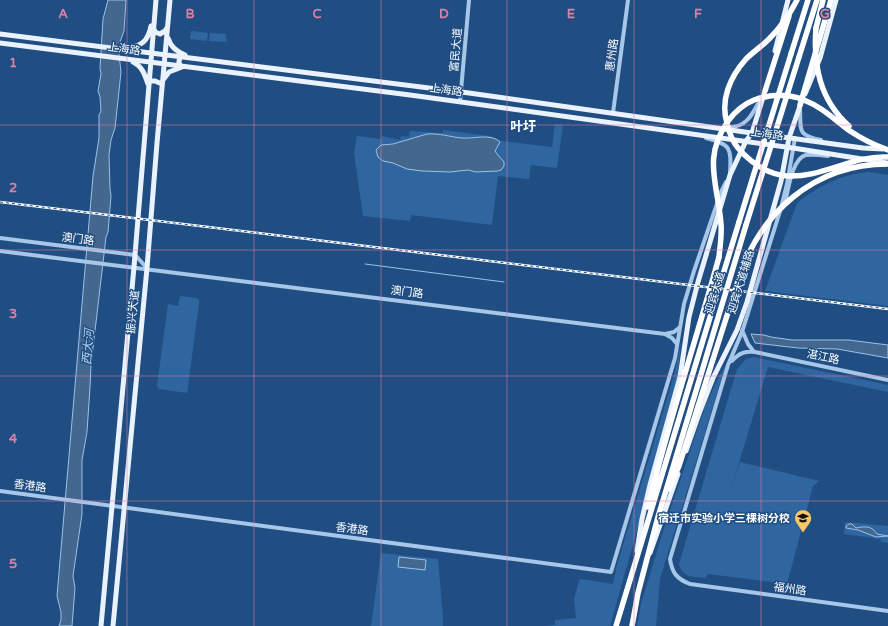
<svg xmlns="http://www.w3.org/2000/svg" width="888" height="626" viewBox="0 0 888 626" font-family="'Varela Round','Noto Sans SC',sans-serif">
	<rect width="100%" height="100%" fill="#204e83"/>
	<path fill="#2f66a0" d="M 191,31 L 208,33 L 207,41 L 190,39 Z
		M 210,33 L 226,34 L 226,42 L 209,41 Z
		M 555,124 L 563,125 L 557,168 L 531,165 L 529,179 L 498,176 L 492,225 L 411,215 L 410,221 L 363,216 L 354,153 L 357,136 L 381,139 L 382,136 L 400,140 L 401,136 L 409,137 L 410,131 L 443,133 L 443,130 L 489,136 L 502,141 L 552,147 Z
		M 869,172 L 888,175 L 888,306 L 765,291 L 797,203 C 818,186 842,174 869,172 Z
		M 180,296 L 196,298 L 199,300 L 199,304 L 187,393 L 159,389 L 157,386 L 168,304 L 178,306 Z
		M 681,342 L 678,375 L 639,523 L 610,626 L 543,626 L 555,625 L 555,620 L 576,618 L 574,599 L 579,581 L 581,579 L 613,584 L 617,565 L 674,375 Z
		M 753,357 L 888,385 L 888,392 L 768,367 L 731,489 L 740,462 L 819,481 L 813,486 L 787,584 L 708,574 L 705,578 C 693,577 683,578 679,564 L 737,369 L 746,359 Z
		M 726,364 L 660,579 L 656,626 L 637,626 L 641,604 L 665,525 L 705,407 L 717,380 Z
		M 845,522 L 888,526 L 888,543 L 881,542 L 881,539 L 844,534 Z
		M 381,553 L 438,559 L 443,618 L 443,626 L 371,626 Z"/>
	<path fill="#44678d" stroke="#9ac2ea" d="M 108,0 L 126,0 L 124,31 L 120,42 L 119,54 L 121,72 L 115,128 L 111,140 L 109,155 L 110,189 L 111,196 L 108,232 L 106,237 L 91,365 L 90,387 L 87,432 L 82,460 L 82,514 L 73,576 L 75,588 L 72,626 L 59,626 L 61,620 L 61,612 L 57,596 L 93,176 L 99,138 L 99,115 L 101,111 L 100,97 L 98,91 L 101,74 L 100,68 L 103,19 Z
		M 427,134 C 440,133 450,137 462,138 C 474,139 491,133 500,142 L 495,151 L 497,154 L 504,162 L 504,166 L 501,170 L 498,171 L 476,172 L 468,170 L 450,172 L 422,171 L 407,169 L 393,163 L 383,161 L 378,157 L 376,150 L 381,145 L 393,144 Z
		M 751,334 L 764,335 L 771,337 L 792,340 L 849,340 L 888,345 L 888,358 L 837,349 L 798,348 L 755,343 Z
		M 849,524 L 852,524 L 856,528 C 866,526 872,526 877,534 L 888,536 L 876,537 L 858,530 L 846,528 L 846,526 Z
		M 399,557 L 426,560 L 425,570 L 398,567 Z"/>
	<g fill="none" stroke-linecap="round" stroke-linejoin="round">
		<path stroke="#9ac2ea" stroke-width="1" d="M 365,264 L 504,282"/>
		<path stroke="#a7c7e9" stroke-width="4" d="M 460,102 L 469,0
			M 800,109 C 801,131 797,135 821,140
			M 613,113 L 628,0
			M 726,127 C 747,129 753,113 761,98
			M 706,138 C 732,144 731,149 730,174
			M 795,138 L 787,184 L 781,208 L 742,332 L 728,365 L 670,559 C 672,573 677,579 690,584 L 888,611
			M 785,203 C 788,191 792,158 806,155 C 813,154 821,155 828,156
			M 0,238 L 135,255 L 147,268
			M 0,251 L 665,334 L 674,332 L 680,327
			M 742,330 L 748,344 L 754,352
			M 665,334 L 672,338 L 677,344
			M 732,361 C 739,353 745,351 755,352 L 888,380
			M 0,491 L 611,572 L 675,358 L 684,304 L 694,271 L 721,192 L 726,182"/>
		<path stroke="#eaf2fe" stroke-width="5" d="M 154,29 L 155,32 L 160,34 L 165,31 L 167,28
			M 0,34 L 469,93 L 752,133 L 863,148 L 883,149
			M 168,38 C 171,47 176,51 185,55
			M 0,43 L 410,95 L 793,148 L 887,163
			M 127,48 C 142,46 148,41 151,26
			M 775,51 L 788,0
			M 133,62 C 142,66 145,75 148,84
			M 163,80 L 169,72 L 182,67 C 178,63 178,61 181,57
			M 149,81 L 155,81 L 162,84
			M 805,94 L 820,58 L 836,0
			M 686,451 L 700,411 L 713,378 L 737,330 L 747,302 L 781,181 L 789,138 L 801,103
			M 637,551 L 642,519 L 650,485 L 680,377 L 689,317 L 698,282 L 730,175 L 746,141 L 752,133 L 764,94
			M 650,553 L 678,474
			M 101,626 L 134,267 L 156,0
			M 113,626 L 147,268 L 157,143 L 170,0"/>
		<path stroke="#fff" stroke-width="5.5" d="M 816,28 L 823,0
			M 791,54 L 808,0
			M 799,57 L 817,0
			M 765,91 L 789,16
			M 800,105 L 831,0
			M 669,489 L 679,466 L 738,281
			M 648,507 C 668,423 696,341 719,257
			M 616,626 L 739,222
			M 632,626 L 638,593 L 658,517 L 746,225"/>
		<g stroke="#fff" stroke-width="2.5">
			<path id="rail" d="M 0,202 L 888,309"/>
		</g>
		<use href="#rail" stroke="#204e83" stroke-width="1" stroke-dasharray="3" stroke-linecap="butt"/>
		<path stroke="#fff" stroke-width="5.5" d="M 797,0 C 790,14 780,28 769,39 C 762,46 753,52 746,59 C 730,77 720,100 727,123 C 729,132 732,141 738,148 C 751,163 767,174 787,176 C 822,178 853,155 888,157
			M 816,28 C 813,66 820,100 849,126
			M 739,222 L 791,54
			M 746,225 L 799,57
			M 719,257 C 720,246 722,235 721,224 C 718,184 702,158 728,121 C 734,113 744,104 754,100 C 771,94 787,93 804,100 C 822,107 835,120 850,131 C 862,139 874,145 888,150
			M 738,281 C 759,213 814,164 888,164"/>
	</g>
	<path fill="none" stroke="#dd80a5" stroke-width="1" stroke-opacity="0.55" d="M 127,0 L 127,626M 254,0 L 254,626M 381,0 L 381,626M 507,0 L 507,626M 634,0 L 634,626M 761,0 L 761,626M 0,125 L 888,125M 0,250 L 888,250M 0,376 L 888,376M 0,501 L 888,501"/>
	<defs>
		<g id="school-pin" transform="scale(0.9)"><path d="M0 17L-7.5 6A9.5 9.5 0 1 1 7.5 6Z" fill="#f7c867" stroke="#204e83"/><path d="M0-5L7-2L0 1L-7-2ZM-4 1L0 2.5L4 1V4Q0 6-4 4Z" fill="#111"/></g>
	</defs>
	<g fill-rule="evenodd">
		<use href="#school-pin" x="803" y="518"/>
	</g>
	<g text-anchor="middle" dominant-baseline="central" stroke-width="3" stroke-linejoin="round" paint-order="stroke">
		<g font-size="11" fill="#fff" stroke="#204e83">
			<text transform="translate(124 49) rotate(8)">上海路</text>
			<text transform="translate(456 50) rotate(-85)">富民大道</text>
			<text transform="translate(612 55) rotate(-82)">惠州路</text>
			<text transform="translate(446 90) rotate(8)">上海路</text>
			<text transform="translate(767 134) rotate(8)">上海路</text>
			<text transform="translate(78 239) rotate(7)">澳门路</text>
			<text transform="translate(741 282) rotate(-73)">迎宾大道辅路</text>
			<text transform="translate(407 292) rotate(7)">澳门路</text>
			<text transform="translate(715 293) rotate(-73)">迎宾大道</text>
			<text transform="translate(133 312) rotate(-84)">振兴大道</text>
			<text transform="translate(823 357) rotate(12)">湛江路</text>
			<text transform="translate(30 486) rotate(7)">香港路</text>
			<text transform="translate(352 529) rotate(7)">香港路</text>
			<text transform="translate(790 589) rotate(8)">福州路</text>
		</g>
		<g font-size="11" font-weight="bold" fill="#fff" stroke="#204e83" text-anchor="end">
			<text x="790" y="518">宿迁市实验小学三棵树分校</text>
		</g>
		<g font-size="12" font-style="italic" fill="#b2d1f1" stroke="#204e83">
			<text transform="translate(88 347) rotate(-85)">西大河</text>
		</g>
		<g font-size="13" font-weight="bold" fill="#fff" stroke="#204e83">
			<text x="523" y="127">叶圩</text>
		</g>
	</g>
	<g font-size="13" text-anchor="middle" font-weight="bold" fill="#dd80a5" stroke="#204e83" stroke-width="3" stroke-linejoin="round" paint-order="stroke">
		<text x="63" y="18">A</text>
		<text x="190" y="18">B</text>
		<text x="317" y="18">C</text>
		<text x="444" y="18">D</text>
		<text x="571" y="18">E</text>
		<text x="698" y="18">F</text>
		<text x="825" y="18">G</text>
		<text x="13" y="67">1</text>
		<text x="13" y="192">2</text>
		<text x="13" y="318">3</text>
		<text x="13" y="443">4</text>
		<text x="13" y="568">5</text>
	</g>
</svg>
